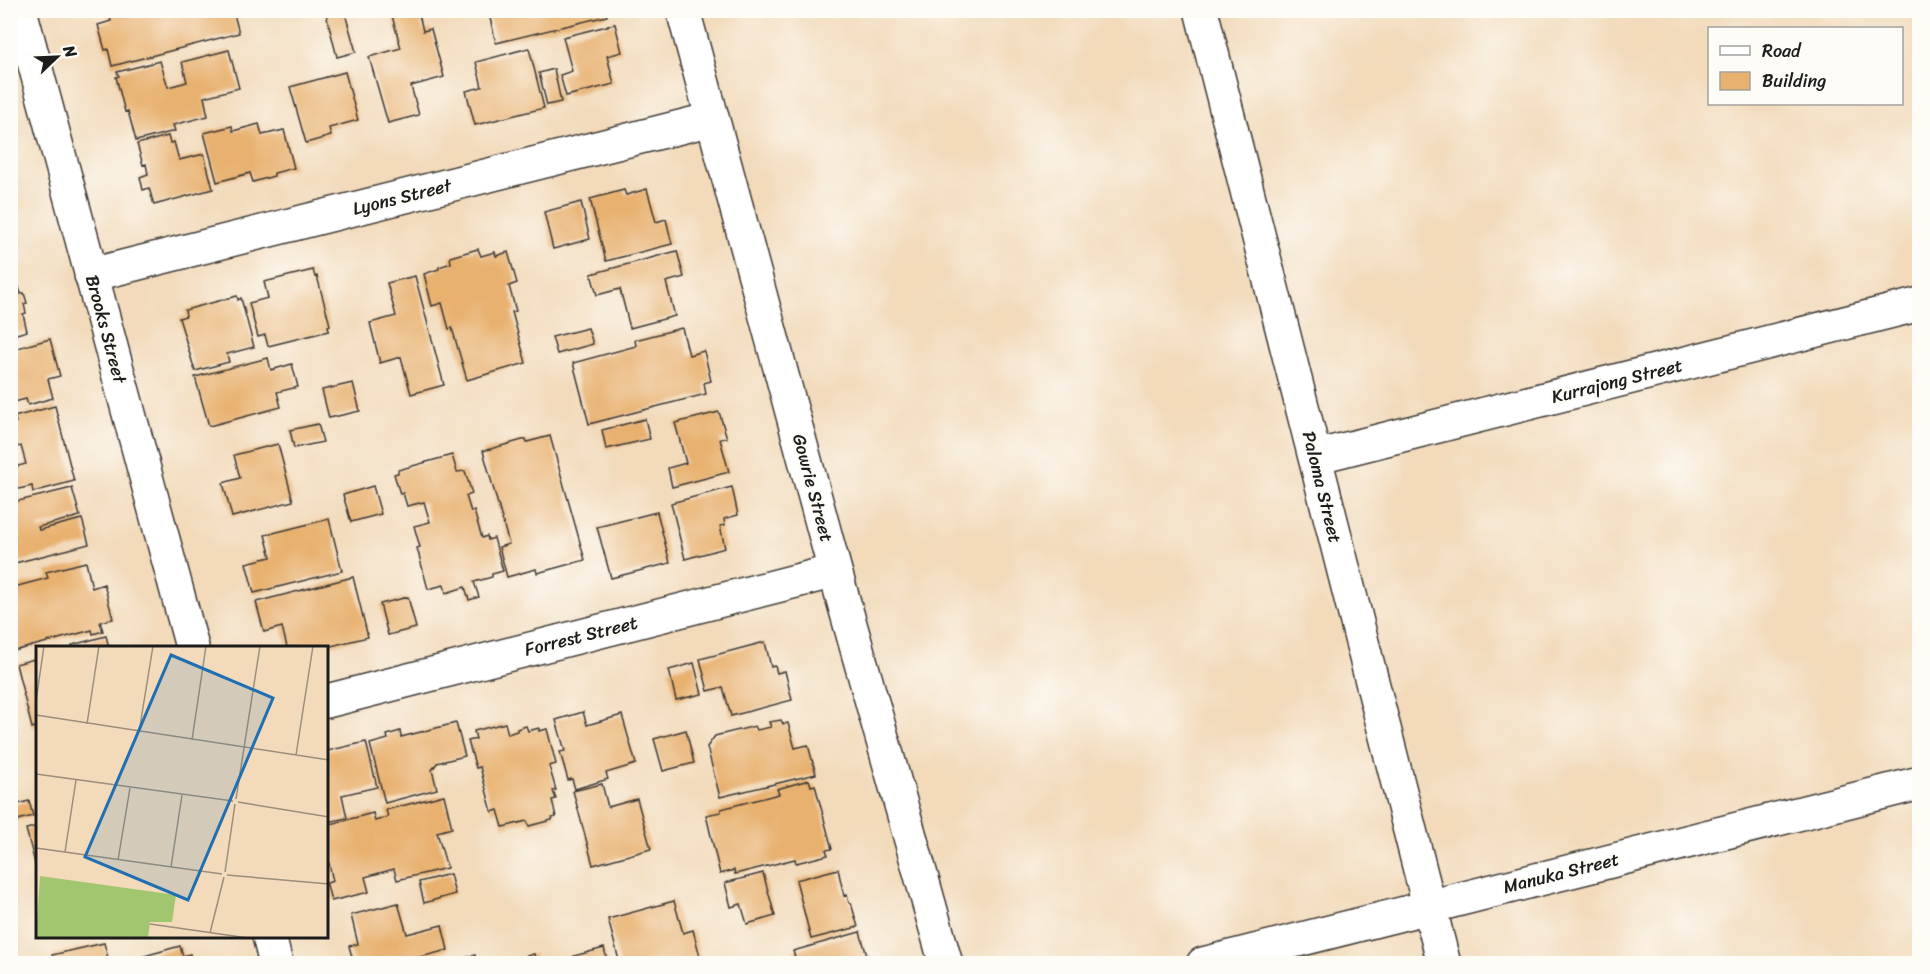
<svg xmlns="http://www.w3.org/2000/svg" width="1930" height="974" viewBox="0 0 1930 974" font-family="Sriracha,sans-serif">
	<rect width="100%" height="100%" fill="#fdfcf7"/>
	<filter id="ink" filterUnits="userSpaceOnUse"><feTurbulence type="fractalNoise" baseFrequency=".0167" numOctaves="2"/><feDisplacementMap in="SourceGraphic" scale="12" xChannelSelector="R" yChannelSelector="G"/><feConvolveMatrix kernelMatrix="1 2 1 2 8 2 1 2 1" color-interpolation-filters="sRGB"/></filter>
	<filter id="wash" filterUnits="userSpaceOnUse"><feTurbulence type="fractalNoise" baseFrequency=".008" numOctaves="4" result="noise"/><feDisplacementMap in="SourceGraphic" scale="24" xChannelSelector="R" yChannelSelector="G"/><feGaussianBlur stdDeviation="1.35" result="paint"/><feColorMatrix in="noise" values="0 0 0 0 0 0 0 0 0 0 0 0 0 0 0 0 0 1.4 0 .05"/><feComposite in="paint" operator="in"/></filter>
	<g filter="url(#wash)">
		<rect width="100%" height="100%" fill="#f2daba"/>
		<g id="blocks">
			<path fill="#e8b170" d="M 108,10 L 233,10 L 239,33 L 112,66 L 108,49 L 105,50 L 98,25 L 111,21 Z
				M 325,10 L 344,10 L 356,52 L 337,57 Z
				M 413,10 L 418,10 L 423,31 L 431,29 L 444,77 L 411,86 L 419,115 L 388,123 L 369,57 L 401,48 L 392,16 Z
				M 488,10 L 605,10 L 607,16 L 496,43 Z
				M 615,24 L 622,52 L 607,56 L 614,84 L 566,96 L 560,75 L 572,71 L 563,37 Z
				M 529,48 L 544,108 L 475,125 L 466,91 L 482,87 L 476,62 Z
				M 229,50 L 239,88 L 204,97 L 208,116 L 173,125 L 175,131 L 136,141 L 128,111 L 125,112 L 116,77 L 119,76 L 117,72 L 160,61 L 168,87 L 187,82 L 182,62 Z
				M 554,69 L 561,102 L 547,105 L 539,73 Z
				M 345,72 L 358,120 L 329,128 L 331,136 L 306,143 L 290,87 Z
				M 259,124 L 262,135 L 284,130 L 294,168 L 274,173 L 274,176 L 253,182 L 250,173 L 217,182 L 204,133 L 232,126 L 233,131 Z
				M 168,136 L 170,143 L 174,142 L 179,160 L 204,154 L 213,189 L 154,205 L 149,188 L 143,190 L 140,177 L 148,174 L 146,164 L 143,165 L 137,144 Z
				M 647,189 L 656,222 L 666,219 L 672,244 L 606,261 L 590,199 L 624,190 L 626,195 Z
				M 581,202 L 590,239 L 553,249 L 544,212 Z
				M 478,249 L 481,256 L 495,252 L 496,256 L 508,252 L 517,283 L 509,286 L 516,311 L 512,312 L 526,363 L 467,380 L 452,328 L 449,329 L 442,303 L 432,306 L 424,274 L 439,269 L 439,267 L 451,263 L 450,257 Z
				M 677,251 L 684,277 L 666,282 L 675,316 L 630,328 L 620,289 L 597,295 L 591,274 Z
				M 313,270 L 315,277 L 317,276 L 330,325 L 328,326 L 329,331 L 268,346 L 265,335 L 258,337 L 249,303 L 268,298 L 264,282 Z
				M 10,276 L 14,276 L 16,285 L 18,284 L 21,294 L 24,293 L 27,303 L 24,304 L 26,313 L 23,314 L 27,331 L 10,336 Z
				M 415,276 L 444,385 L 411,394 L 401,357 L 380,363 L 370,323 L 396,316 L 387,283 Z
				M 237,296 L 238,300 L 241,298 L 254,347 L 227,354 L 229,362 L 195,371 L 179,318 L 186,316 L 185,310 Z
				M 588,328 L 593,344 L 557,354 L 552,337 Z
				M 682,328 L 689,355 L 704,351 L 711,381 L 704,383 L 706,394 L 589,424 L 573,363 L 636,346 L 635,340 Z
				M 50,339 L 60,376 L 48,379 L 53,398 L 28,405 L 26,399 L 10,403 L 10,350 Z
				M 268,358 L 271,370 L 292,364 L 298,387 L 277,392 L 281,407 L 209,426 L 195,377 Z
				M 353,383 L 360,411 L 329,418 L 322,390 Z
				M 55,406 L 74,481 L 33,492 L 32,486 L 10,491 L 10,468 L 26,464 L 21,446 L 10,448 L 10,423 L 16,422 L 14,417 Z
				M 719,412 L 727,438 L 720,439 L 729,472 L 672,487 L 668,468 L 686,463 L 675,423 Z
				M 645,419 L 650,439 L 606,449 L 602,430 Z
				M 318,424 L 323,442 L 294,448 L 290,430 Z
				M 550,436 L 585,560 L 537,573 L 536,569 L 507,577 L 499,547 L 509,544 L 483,451 L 526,439 L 527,442 Z
				M 278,444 L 293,501 L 232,517 L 223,483 L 240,478 L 234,455 Z
				M 452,455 L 457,472 L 465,471 L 472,494 L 466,496 L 471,512 L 474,511 L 482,538 L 487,536 L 488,540 L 494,538 L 503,571 L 492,574 L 492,577 L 474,582 L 479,597 L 469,600 L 465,587 L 446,593 L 444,585 L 428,589 L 417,548 L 420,547 L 414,526 L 430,522 L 424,502 L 407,506 L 403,493 L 400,494 L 394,474 L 398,473 L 398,470 Z
				M 373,486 L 381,514 L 351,522 L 343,495 Z
				M 732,487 L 738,515 L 724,519 L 725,525 L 720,526 L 725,548 L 685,559 L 671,503 Z
				M 72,488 L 80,516 L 38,527 L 39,530 L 82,519 L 89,544 L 15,563 L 10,547 L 10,503 Z
				M 657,512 L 670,563 L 611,578 L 597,527 Z
				M 329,519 L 342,571 L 254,593 L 246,563 L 271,557 L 265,535 Z
				M 86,562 L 92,588 L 104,584 L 113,619 L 100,622 L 103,631 L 93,634 L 92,630 L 10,652 L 10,588 L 48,578 L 46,572 Z
				M 353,577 L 368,637 L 327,647 L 287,647 L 282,627 L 264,632 L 256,602 Z
				M 408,597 L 416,628 L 388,635 L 380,604 Z
				M 106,636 L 109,647 L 72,647 L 72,645 Z
				M 765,642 L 771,667 L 775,666 L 777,673 L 785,671 L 792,700 L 731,716 L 723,687 L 708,691 L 700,659 Z
				M 38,658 L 38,726 L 32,728 L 16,664 Z
				M 694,663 L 702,694 L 676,700 L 669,670 Z
				M 583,712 L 587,725 L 622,715 L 636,764 L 606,773 L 608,779 L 575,789 L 572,779 L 568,780 L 560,752 L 565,751 L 556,720 Z
				M 781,720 L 783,724 L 788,723 L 795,748 L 808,745 L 816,774 L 720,797 L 707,747 L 715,736 L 755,726 L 757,730 L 771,727 L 769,722 Z
				M 456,723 L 465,756 L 437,763 L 432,770 L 437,789 L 385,803 L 370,744 L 388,739 L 387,735 L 400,731 L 401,737 Z
				M 505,723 L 508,734 L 517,731 L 517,729 L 526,726 L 528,731 L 539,728 L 539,731 L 547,729 L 556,764 L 549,766 L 556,790 L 553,791 L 556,799 L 552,800 L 556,817 L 552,818 L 552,820 L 529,826 L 527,821 L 503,827 L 498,810 L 492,812 L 480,767 L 476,768 L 468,741 L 476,739 L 474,731 Z
				M 686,730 L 694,763 L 663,771 L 654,739 Z
				M 366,742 L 377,787 L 342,795 L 347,818 L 327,822 L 327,751 Z
				M 809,780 L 811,786 L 815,785 L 832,849 L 826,850 L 828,855 L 796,863 L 795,859 L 735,874 L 734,870 L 720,874 L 706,815 L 721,812 L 721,809 L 779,794 L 777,789 Z
				M 602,784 L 608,807 L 637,799 L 651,849 L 593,865 L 573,791 Z
				M 444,795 L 452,828 L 437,832 L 447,868 L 397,880 L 394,869 L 365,877 L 369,892 L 331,901 L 327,885 L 327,883 L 333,881 L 327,855 L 327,825 L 373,813 L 375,821 L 388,817 L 386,810 Z
				M 29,801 L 33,816 L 10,822 L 10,806 Z
				M 38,826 L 38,871 L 37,871 L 26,829 Z
				M 838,869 L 844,896 L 847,895 L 849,903 L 851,903 L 858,927 L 811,939 L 796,880 Z
				M 763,873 L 775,916 L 747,924 L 741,904 L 731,907 L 725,883 Z
				M 450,874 L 455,894 L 424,903 L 419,882 Z
				M 674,901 L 683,933 L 693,930 L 702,964 L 620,964 L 608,919 Z
				M 398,903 L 407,934 L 442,925 L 448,950 L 393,964 L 354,964 L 349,946 L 358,944 L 351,915 Z
				M 860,932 L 868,959 L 861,961 L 862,964 L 797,964 L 793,951 Z
				M 104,943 L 108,958 L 86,964 L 54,964 L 52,955 Z
				M 180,946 L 183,956 L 190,954 L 192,964 L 116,964 Z
				M 604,948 L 608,964 L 576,964 L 574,956 Z
				M 534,954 L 537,964 L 524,964 L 523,957 Z
				M 475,955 L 477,964 L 446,964 L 446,963 Z"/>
		</g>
	</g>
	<g filter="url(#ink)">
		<use href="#blocks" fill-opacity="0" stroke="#3c3834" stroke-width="1.5"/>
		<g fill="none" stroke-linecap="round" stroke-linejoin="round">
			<g stroke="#3c3834" stroke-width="36">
				<path id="street" d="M 20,10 L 192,647
					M 683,10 L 835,571 L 946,964
					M 1201,10 L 1444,964
					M 91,275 L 712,119
					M 1315,457 L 1920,304
					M 327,701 L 835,571
					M 269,936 L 276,964
					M 1203,964 L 1920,783"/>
			</g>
			<use href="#street" stroke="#fff" stroke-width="33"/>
		</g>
	</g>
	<g text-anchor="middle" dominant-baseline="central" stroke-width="4.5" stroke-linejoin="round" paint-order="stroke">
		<g font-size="18" fill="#1c1c1c" stroke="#fdfcf7">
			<text transform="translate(402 197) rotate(-14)">Lyons Street</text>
			<text transform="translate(106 329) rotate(75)">Brooks Street</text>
			<text transform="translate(1617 381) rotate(-14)">Kurrajong Street</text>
			<text transform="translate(1322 487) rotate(76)">Paloma Street</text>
			<text transform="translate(813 488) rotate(75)">Gowrie Street</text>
			<text transform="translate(581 636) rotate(-14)">Forrest Street</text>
			<text transform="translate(1561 873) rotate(-14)">Manuka Street</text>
		</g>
	</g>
	<g transform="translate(36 646)">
		<rect width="292" height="292" fill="#f2daba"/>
		<path d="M 4,230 L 140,249 L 136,276 L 114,276 L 112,292 L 0,292 Z" fill="#a2c66f"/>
		<path fill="none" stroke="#9c8e7b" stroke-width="1.5" d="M 0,55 L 8,0M 0,69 L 293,114M 51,78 L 63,0M 103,86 L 117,0M 156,94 L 170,0M 260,109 L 277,0M 0,128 L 197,155M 200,153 L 224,0M 202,156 L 293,171M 0,202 L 186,228M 29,206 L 40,134M 82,214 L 94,142M 135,221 L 146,149M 189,226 L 199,158M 191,229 L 293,238M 114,278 L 212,292M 174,287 L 188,231"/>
		<path fill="#1f6fb2" fill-opacity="0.15" stroke="#1f6fb2" stroke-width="3" d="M 135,9 L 237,52 L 152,254 L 49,211 Z"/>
		<rect width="292" height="292" fill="none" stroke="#1c1c1c" stroke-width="3"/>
	</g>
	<rect width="1930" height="974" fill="none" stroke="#fdfcf7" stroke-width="36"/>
	<rect x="1708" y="27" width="195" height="78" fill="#fdfcf7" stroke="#a3a29f" stroke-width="1.5"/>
	<rect x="1720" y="46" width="30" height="9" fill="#ffffff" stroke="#a3a29f" stroke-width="1.5"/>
	<text x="1762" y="57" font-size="18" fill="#1c1c1c">Road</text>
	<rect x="1720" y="72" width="30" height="18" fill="#e8b170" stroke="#a3a29f" stroke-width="1.5"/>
	<text x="1762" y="87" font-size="18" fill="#1c1c1c">Building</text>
	<g transform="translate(57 57) rotate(67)" stroke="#fdfcf7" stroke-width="4.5" paint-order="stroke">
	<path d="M0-4.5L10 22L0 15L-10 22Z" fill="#1c1c1c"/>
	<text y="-9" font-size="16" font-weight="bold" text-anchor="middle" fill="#1c1c1c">N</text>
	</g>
</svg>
